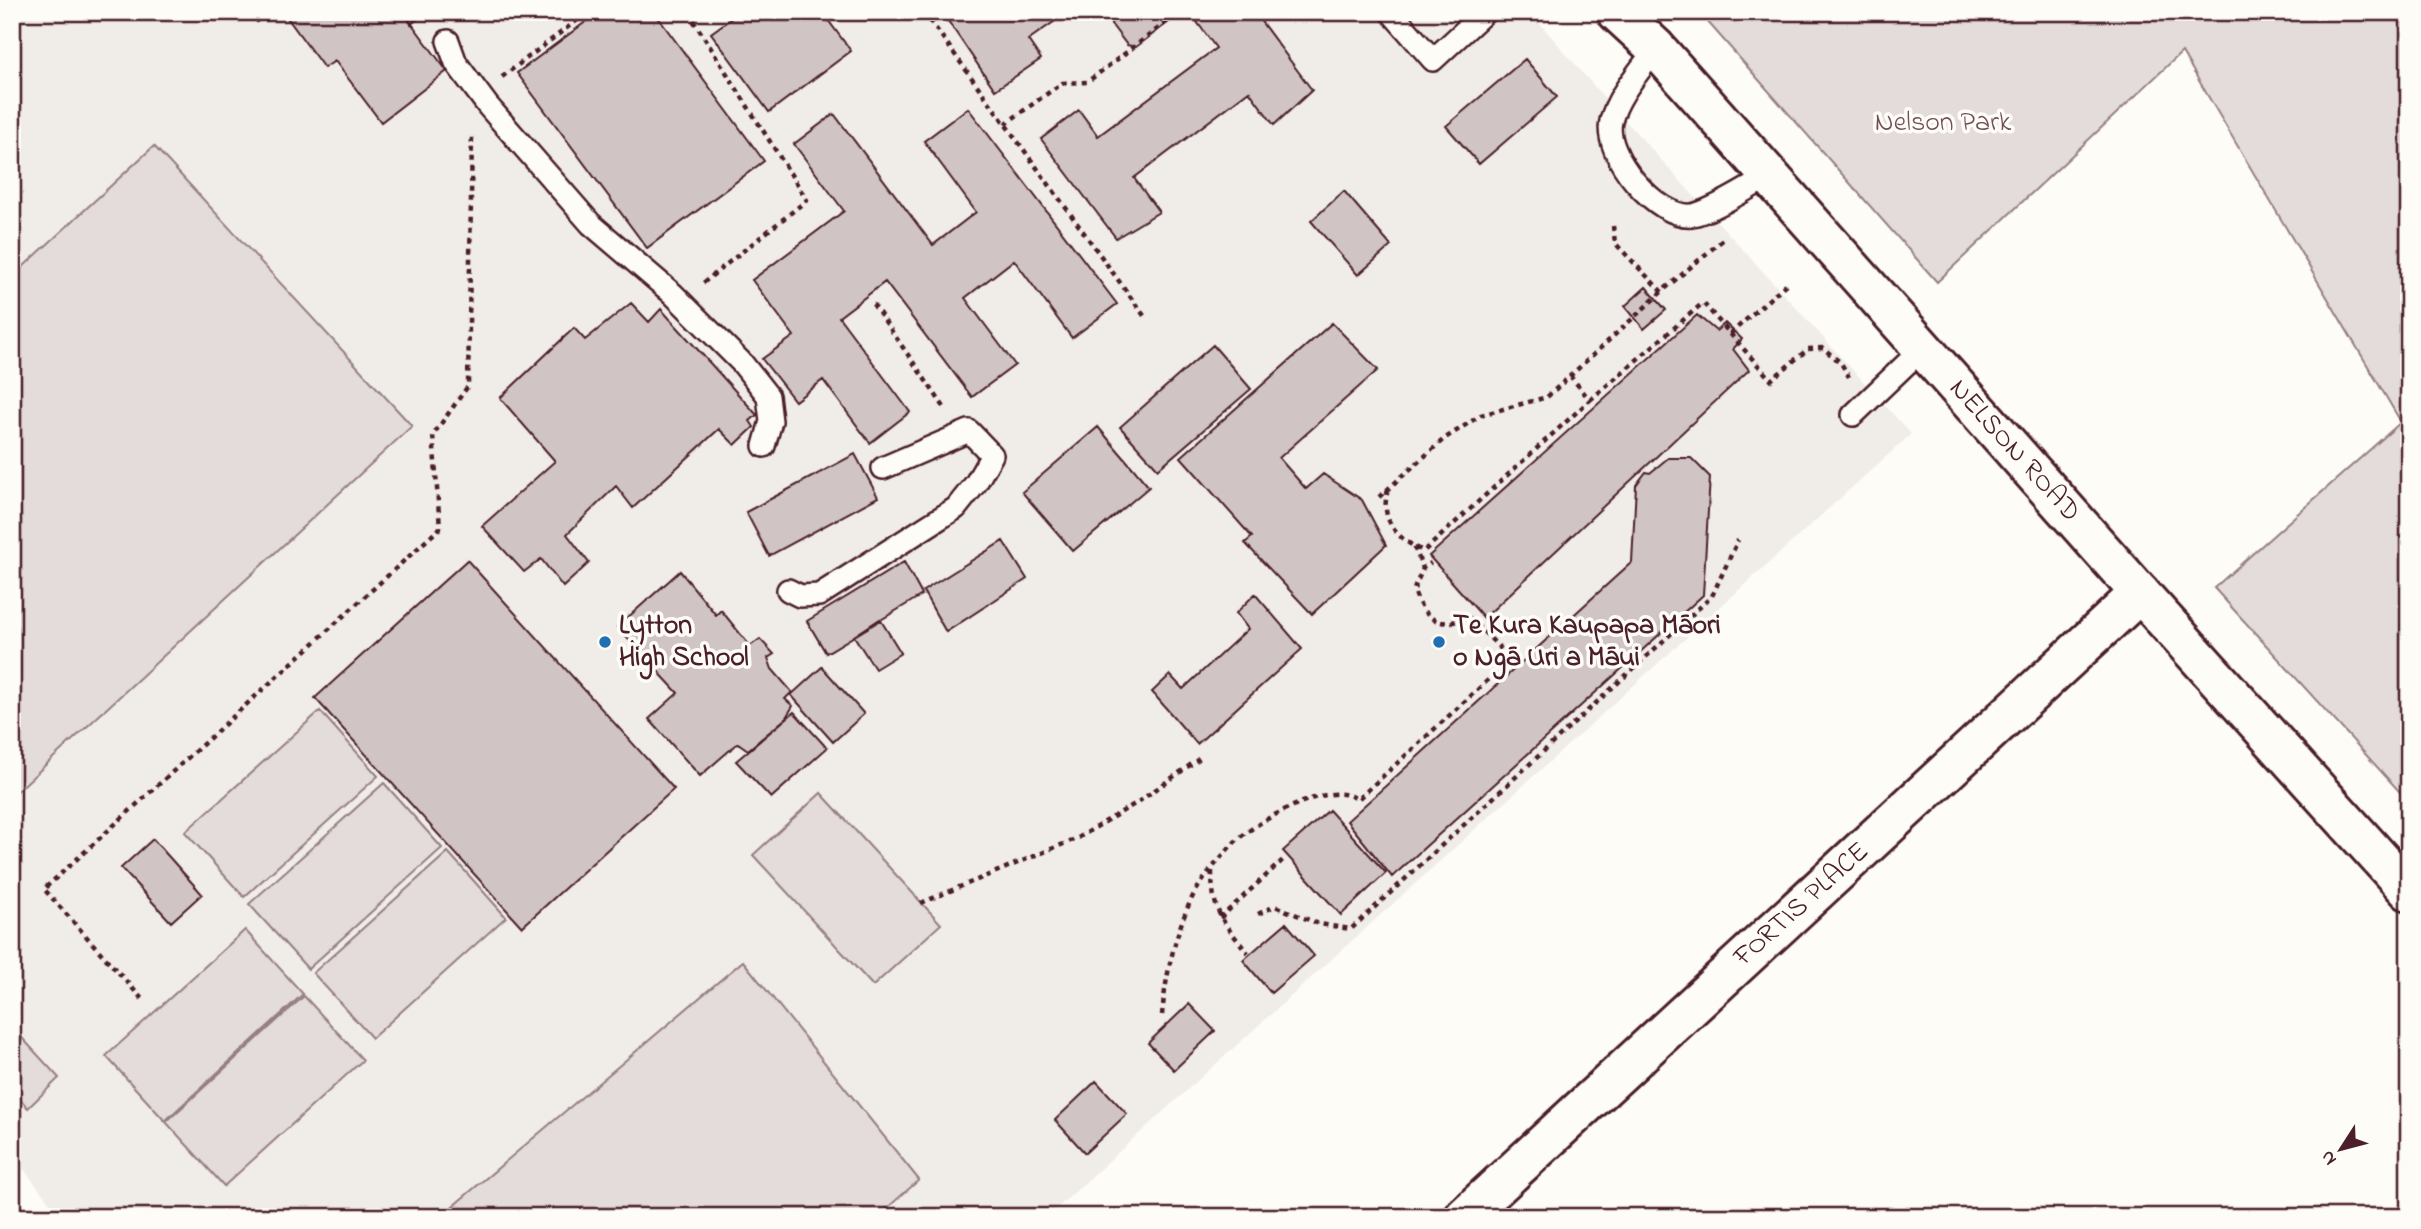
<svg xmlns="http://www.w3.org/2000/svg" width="2421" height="1229" viewBox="0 0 2421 1229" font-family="'Indie Flower',sans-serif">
	<rect width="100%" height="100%" fill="#fdfcf7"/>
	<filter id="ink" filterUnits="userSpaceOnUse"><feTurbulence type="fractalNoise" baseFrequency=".0143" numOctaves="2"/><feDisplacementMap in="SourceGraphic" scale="14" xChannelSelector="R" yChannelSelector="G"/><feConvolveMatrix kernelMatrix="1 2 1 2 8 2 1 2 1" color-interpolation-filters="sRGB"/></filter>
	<g filter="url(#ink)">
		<path fill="#f0ece8" d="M 12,12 L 1530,12 L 1591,83 L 1911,434 L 1047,1217 L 61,1217 L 12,1154 Z"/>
		<path fill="#e3dcda" stroke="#967e82" stroke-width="2" d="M 1699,12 L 2409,12 L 2409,802 L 2214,588 L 2401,422 L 2182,52 L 1937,282 Z
			M 154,146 L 412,426 L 12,796 L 12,277 Z
			M 320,711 L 378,776 L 244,897 L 185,832 Z
			M 384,783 L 442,848 L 308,969 L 249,904 Z
			M 821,793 L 941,924 L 873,986 L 753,855 Z
			M 448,852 L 506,917 L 372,1038 L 313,973 Z
			M 245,930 L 303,994 L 165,1121 L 106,1056 Z
			M 743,961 L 919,1180 L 877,1217 L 440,1217 Z
			M 304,996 L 363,1060 L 224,1186 L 166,1122 Z
			M 12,1027 L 59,1078 L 28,1108 L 12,1090 Z"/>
		<path fill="#d0c5c4" stroke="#4a1f2b" stroke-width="2" d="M 250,12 L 267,12 L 257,22 Z
			M 283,12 L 403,12 L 447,71 L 381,122 L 335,61 L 324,68 Z
			M 403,12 L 427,12 L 411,24 Z
			M 599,12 L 654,12 L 764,161 L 647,248 L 517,73 Z
			M 740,12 L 822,12 L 851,51 L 769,112 L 711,33 Z
			M 942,12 L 1068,12 L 1028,40 L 1041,59 L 995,90 Z
			M 1115,12 L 1182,12 L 1136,47 L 1127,45 L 1111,24 L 1113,14 Z
			M 1210,12 L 1254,12 L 1312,90 L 1274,125 L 1249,91 L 1134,178 L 1159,212 L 1116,238 L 1041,139 L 1079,110 L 1098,136 L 1216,48 L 1197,22 Z
			M 1525,59 L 1557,97 L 1479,164 L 1446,126 Z
			M 968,108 L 1117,304 L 1072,338 L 1014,260 L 965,298 L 1015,365 L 972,397 L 885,282 L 839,317 L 910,412 L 870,443 L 823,380 L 795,401 L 762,359 L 794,336 L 752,280 L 844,211 L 794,144 L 834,114 L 933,245 L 976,212 L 924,141 Z
			M 1344,191 L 1391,246 L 1358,275 L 1311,221 Z
			M 1646,287 L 1666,310 L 1644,329 L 1625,306 Z
			M 631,303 L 649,322 L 661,309 L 757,415 L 750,421 L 754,427 L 735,445 L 719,429 L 633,508 L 616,486 L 567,534 L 589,563 L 563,587 L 541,559 L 524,572 L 482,526 L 555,461 L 500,398 L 574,328 L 585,340 Z
			M 1697,315 L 1716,331 L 1725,323 L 1742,339 L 1733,349 L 1749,370 L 1484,618 L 1429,556 Z
			M 1332,323 L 1378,370 L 1279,458 L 1306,489 L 1323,474 L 1362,500 L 1386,545 L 1312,614 L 1245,543 L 1252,537 L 1181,457 Z
			M 1213,345 L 1251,389 L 1158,469 L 1120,427 Z
			M 1098,427 L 1149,487 L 1073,551 L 1022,492 Z
			M 855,454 L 878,497 L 769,556 L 746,512 Z
			M 1668,458 L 1691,458 L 1710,477 L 1703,595 L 1392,877 L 1347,821 L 1632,562 L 1636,485 L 1646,472 L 1650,473 Z
			M 1003,541 L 1027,579 L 946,632 L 923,591 Z
			M 467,560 L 674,789 L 522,927 L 315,698 Z
			M 904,562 L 922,595 L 826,653 L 807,621 Z
			M 680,571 L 716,615 L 721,610 L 750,646 L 760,639 L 774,654 L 768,658 L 772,669 L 792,692 L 785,699 L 793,706 L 785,719 L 748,750 L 738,743 L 700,776 L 649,719 L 678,693 L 617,627 Z
			M 1255,594 L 1302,649 L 1197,744 L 1152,692 L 1170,675 L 1183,689 L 1248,629 L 1236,613 Z
			M 880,619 L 901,653 L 875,669 L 854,636 Z
			M 822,667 L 864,714 L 833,742 L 791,695 Z
			M 794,712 L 827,748 L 771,798 L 736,761 Z
			M 1329,810 L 1386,873 L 1341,915 L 1283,851 Z
			M 153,839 L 202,894 L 171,922 L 121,868 Z
			M 1286,923 L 1314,956 L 1271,993 L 1243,960 Z
			M 1189,1004 L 1215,1031 L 1174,1070 L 1148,1043 Z
			M 1096,1081 L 1127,1114 L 1085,1153 L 1055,1120 Z"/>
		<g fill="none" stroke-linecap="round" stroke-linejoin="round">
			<g stroke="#4a1f2b" stroke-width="26">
				<path id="service" d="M 1391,12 L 1433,60 L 1485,12
					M 448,41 L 456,63 L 488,106 L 591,224 L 673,294 L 742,363 L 768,396 L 771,421 L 764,446
					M 1656,48 C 1640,71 1618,94 1611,121 C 1603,155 1657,219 1692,215 C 1711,212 1752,186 1769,176
					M 1853,415 L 1923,348
					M 788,590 L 800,596 L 819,595 L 956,508 L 976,483 L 992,455 L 969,431 L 883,468"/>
			</g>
			<g stroke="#4a1f2b" stroke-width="44">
				<path id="minor" d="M 1464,1217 L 2140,593"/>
			</g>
			<g stroke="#4a1f2b" stroke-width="44">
				<path id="tertiary" d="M 1617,12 L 1656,48 L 2140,593 L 2409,891"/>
			</g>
			<path stroke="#4a1f2b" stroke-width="4.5" stroke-dasharray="5 5" stroke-linecap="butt" d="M 569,12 L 576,22
				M 688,12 L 807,200 L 703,283
				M 924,12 L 1145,317
				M 502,77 L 588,12
				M 1005,124 L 1062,83 L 1087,82 L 1180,12
				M 1613,226 L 1615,243 L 1662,292
				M 873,304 L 944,407
				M 1730,334 L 1786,284
				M 1590,400 L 1703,303 L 1771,380 L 1808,349 L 1823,348 L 1841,363 L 1849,377
				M 1388,490 C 1379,519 1397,540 1424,551 L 1590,400 L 1571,377
				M 1379,497 L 1444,439 L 1481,415 L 1547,397 L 1667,287 L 1725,238
				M 1414,547 L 1423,568
				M 1212,871 C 1212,913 1223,922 1248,953
				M 921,903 L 1078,838 L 1138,802 L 1203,756
				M 1258,914 L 1275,906 L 1319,924 L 1351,929 L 1712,596 L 1738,540
				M 1220,918 L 1284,859
				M 142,999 L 44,889 L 440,528 L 433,435 L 468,386 L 472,136
				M 1162,1015 C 1166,975 1174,937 1191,900 C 1197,886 1224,852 1236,841 C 1256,822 1315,790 1343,794 C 1348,794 1353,797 1358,799 L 1511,659 L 1468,616 C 1440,632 1421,617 1414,589 L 1423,568 L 1431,563"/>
			<use href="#service" stroke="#fdfcf7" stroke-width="21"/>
			<use href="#minor" stroke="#fdfcf7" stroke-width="38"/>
			<use href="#tertiary" stroke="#fdfcf7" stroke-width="38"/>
		</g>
	</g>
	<g fill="#1f6fb2" stroke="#fdfcf7" stroke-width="2.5">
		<circle cx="605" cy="642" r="7"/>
		<circle cx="1439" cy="642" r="7"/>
	</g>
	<g text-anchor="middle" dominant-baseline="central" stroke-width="7" stroke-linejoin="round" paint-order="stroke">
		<g font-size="28" fill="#704e57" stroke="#fdfcf7">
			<text x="1943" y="123">Nelson Park</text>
		</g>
		<g font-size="28" fill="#4a1f2b" stroke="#fdfcf7">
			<text transform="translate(2014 451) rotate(48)">NELSON ROAD</text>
			<text transform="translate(1802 905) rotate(-42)">FORTIS PLACE</text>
		</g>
		<g font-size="28" font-weight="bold" fill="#4a1f2b" stroke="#fdfcf7" text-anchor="start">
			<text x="619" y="626">Lytton<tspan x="619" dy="32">High School</tspan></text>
			<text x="1453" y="626">Te Kura Kaupapa Māori<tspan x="1453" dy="32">o Ngā Uri a Māui</tspan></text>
		</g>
	</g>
	<rect width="2421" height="1229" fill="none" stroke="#fdfcf7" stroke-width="42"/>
	<rect x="21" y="21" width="2379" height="1187" fill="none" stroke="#4a1f2b" stroke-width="2.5" filter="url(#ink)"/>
	<g transform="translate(2341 1149) rotate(234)" stroke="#fdfcf7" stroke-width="5" paint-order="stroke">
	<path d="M0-5L12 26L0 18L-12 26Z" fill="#4a1f2b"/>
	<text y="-10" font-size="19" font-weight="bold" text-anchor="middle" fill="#4a1f2b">N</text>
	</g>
</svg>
